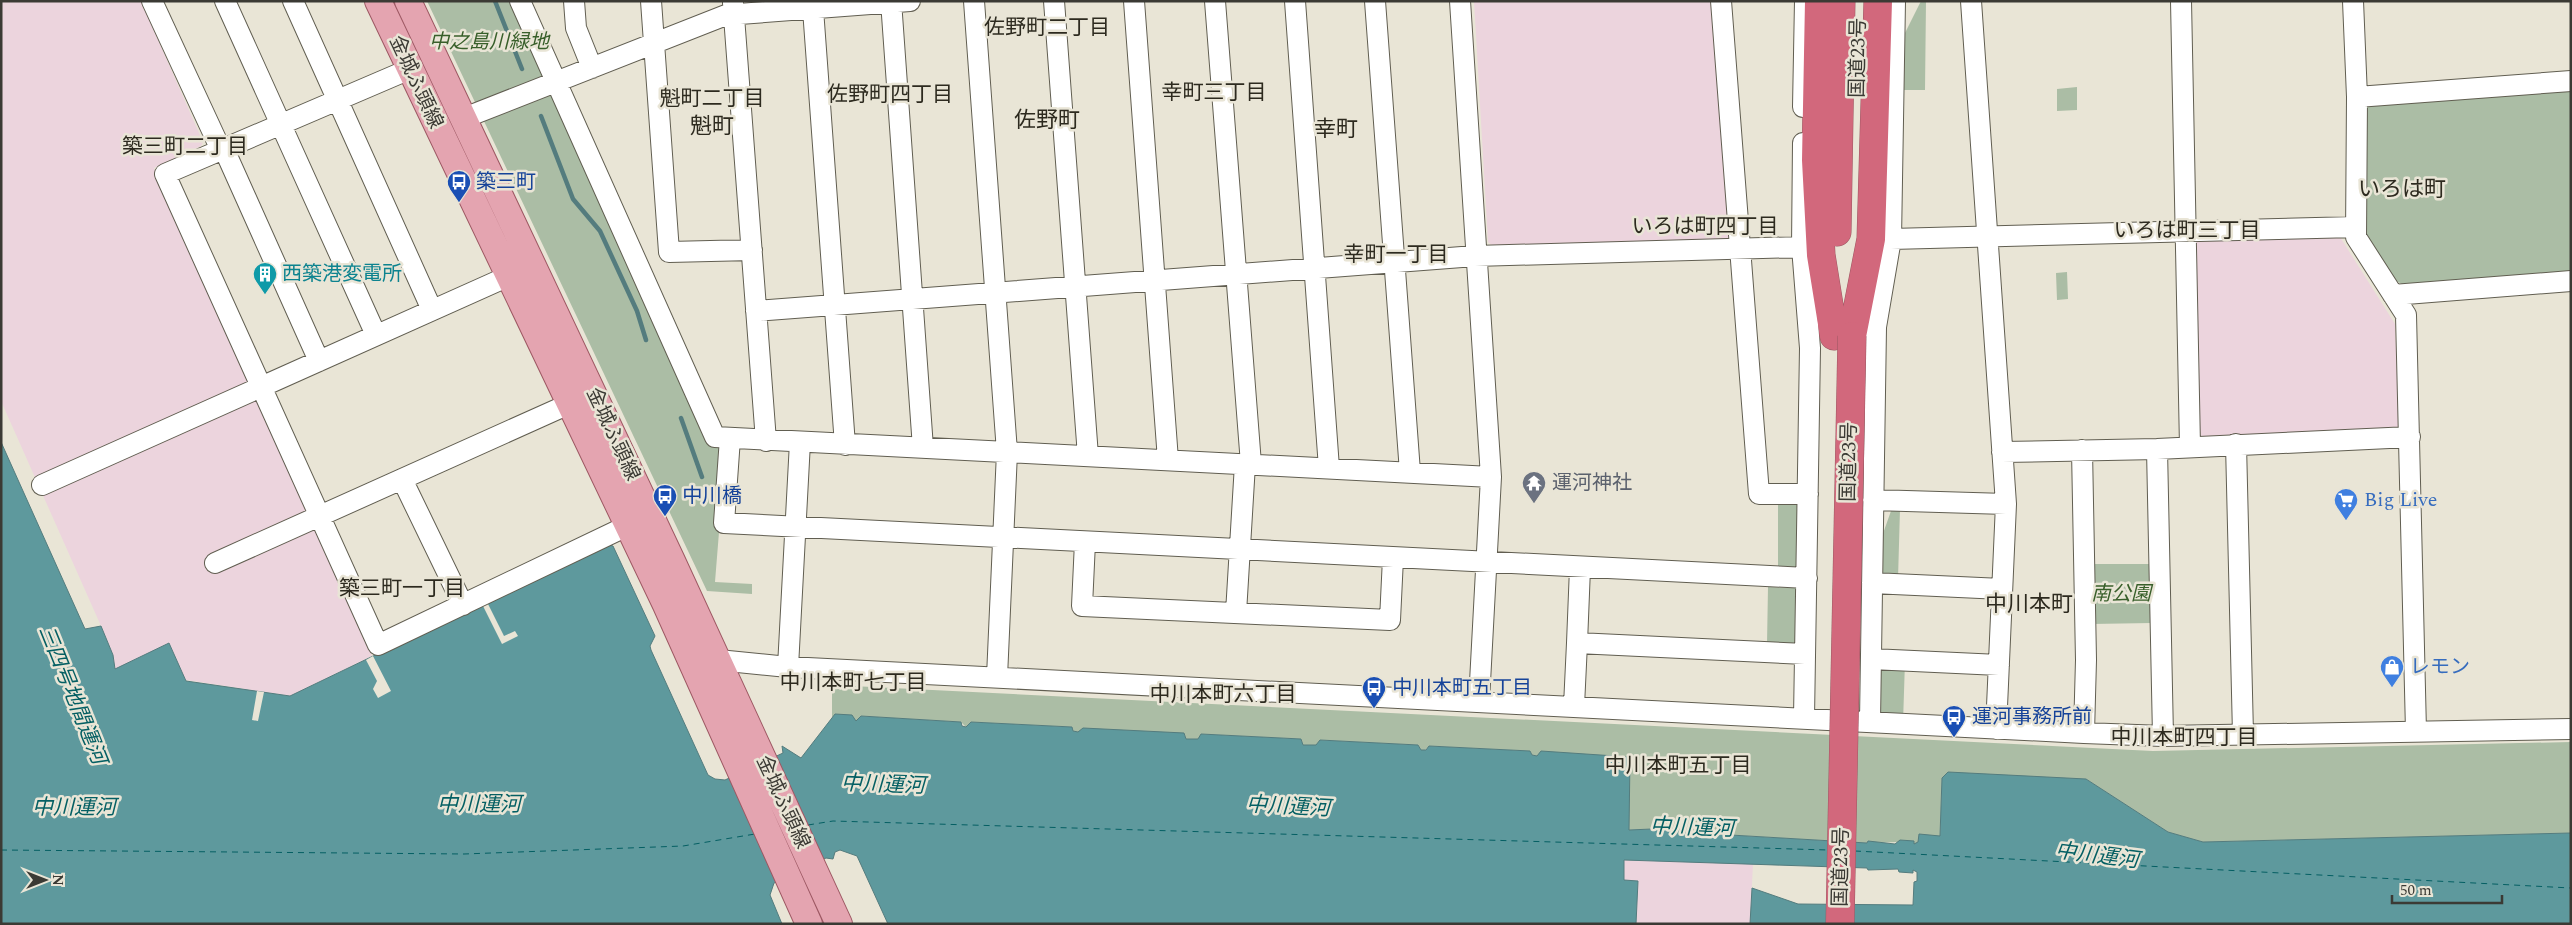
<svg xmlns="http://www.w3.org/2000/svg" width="2572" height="925" viewBox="0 0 2572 925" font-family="Spectral,'Noto Sans JP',serif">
	<rect width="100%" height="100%" fill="#e9e5d6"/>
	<path fill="#ecd4dd" d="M 1,1 L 141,1 L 203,142 L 201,146 L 154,168 L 372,656 L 290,696 L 115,669 L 113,655 L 101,626 L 1,401 Z
		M 1474,1 L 1716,1 L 1732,234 L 1728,239 L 1494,247 L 1488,242 Z
		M 2340,237 L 2395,324 L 2399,426 L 2395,433 L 2201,438 L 2197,434 L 2193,245 L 2196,241 Z
		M 1624,860 L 1753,864 L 1750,924 L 1636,924 L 1638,881 L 1624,881 Z"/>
	<path fill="#abbda5" d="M 427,1 L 513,1 L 726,445 L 715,582 L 752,584 L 752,594 L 707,591 Z
		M 1921,1 L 1926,1 L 1925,90 L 1904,90 L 1905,33 Z
		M 2077,87 L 2077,110 L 2057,111 L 2057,89 Z
		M 2571,87 L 2571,271 L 2402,284 L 2392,279 L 2364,236 L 2367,100 Z
		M 2067,272 L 2068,299 L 2057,300 L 2056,273 Z
		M 1778,503 L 1799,503 L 1798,569 L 1778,570 Z
		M 1895,507 L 1900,509 L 1898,579 L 1875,579 L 1875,556 L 1891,511 Z
		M 2091,564 L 2151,564 L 2152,623 L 2091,624 Z
		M 1768,587 L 1798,588 L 1795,646 L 1767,644 Z
		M 1871,659 L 1905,661 L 1903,723 L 1870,721 Z
		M 832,685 L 2153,751 L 2571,742 L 2571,833 L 2203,842 L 2168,832 L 2086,779 L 1942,778 L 1940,836 L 1914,845 L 1900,842 L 1868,843 L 1679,832 L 1680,828 L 1652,826 L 1652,829 L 1628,830 L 1630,757 L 1540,754 L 1537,756 L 1532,755 L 1530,751 L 1430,746 L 1425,750 L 1421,750 L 1418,745 L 1321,740 L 1316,745 L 1303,745 L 1301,739 L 1202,734 L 1198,739 L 1186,739 L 1184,733 L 1078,733 L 1073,731 L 1072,727 L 971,722 L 966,727 L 961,722 L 861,716 L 856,721 L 835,714 L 832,718 Z"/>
	<path fill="#5e999d" stroke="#547c7e" d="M 1,442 L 85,629 L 101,626 L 113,655 L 115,669 L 169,643 L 186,681 L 290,696 L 606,544 L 613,546 L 655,636 L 650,646 L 651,650 L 708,775 L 715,779 L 725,780 L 783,753 L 782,746 L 801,758 L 835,714 L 852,715 L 856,721 L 861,716 L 961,722 L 962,726 L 966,727 L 971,722 L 1072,727 L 1073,731 L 1078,732 L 1083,728 L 1184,733 L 1186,739 L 1198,739 L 1201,734 L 1301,739 L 1303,745 L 1316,745 L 1320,740 L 1418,745 L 1421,750 L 1426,750 L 1429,746 L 1530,751 L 1532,755 L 1537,756 L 1541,751 L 1630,757 L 1629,830 L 1652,829 L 1652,826 L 1680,828 L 1679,832 L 1867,843 L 1868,841 L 1895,844 L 1900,840 L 1914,841 L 1914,844 L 1918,842 L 1919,834 L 1940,836 L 1942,778 L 1948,772 L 2086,779 L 2168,832 L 2203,842 L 2571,833 L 2571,924 L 1750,924 L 1752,888 L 1798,904 L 1913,905 L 1914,882 L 1917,881 L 1917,872 L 1913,870 L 1913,873 L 1899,872 L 1898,869 L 1868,870 L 1867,868 L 1624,860 L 1624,880 L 1638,881 L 1636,924 L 888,924 L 857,856 L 840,850 L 835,852 L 833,859 L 826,858 L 774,883 L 770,895 L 782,924 L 1,924 Z"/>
	<path fill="#e9e5d6" d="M 487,602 L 504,636 L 515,631 L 518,636 L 502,644 L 482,604 Z
		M 373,656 L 391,691 L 378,698 L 373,689 L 377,681 L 366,660 Z
		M 257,691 L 264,692 L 258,721 L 252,720 Z"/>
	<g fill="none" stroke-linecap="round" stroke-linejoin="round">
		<path stroke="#547c7e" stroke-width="4.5" d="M 495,1 L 522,69
			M 541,116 L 573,199 L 600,231 L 637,311 L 646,340
			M 681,418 L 702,477"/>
		<path stroke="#045f63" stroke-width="1" stroke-dasharray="6 5" stroke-linecap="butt" d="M 808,825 L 833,821 L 1828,850
			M 1,850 L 464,854 L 683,846 L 755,834
			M 1855,851 L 2571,888"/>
		<g stroke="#615e51" stroke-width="22">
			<path id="minor" d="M 152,1 L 221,150
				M 225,1 L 376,335
				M 293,1 L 432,310
				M 520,1 L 715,437 L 1491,477
				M 574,1 L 576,28 L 592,68
				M 651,1 L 669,252 L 752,250
				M 891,1 L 923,448
				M 974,1 L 1007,452 L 997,677
				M 1054,1 L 1088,456
				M 1134,1 L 1168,460
				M 1215,1 L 1251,464
				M 1295,1 L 1329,468
				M 1375,1 L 1410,472
				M 1460,1 L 1491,477 L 1479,701
				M 1721,1 L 1759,494 L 1808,494
				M 1971,1 L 2006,504 L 1996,729
				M 2181,1 L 2190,446
				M 2353,1 L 2357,97 L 2356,237 L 2406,315 L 2416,731
				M 733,3 L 766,441
				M 813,9 L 845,445
				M 410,69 L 165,174 L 378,645 L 627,526
				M 2357,97 L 2571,81
				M 1803,107 L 1805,1
				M 464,118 L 726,15 L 910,1
				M 1803,143 L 1802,247 L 1810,348 L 1804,718
				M 224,149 L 319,361
				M 1891,239 L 2356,227
				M 2393,295 L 2571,281
				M 756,311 L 1475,256 L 1802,247
				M 730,438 L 724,523 L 1807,578
				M 2236,444 L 2243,734
				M 2157,449 L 2163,736
				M 2082,450 L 2086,660 L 2084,733
				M 2002,452 L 2157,449 L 2410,437
				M 402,479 L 463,605
				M 42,485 L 509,276
				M 1873,500 L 2006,504
				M 1085,542 L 1082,606 L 1390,620 L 1393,558
				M 215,563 L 569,404
				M 1580,568 L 1577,643 L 1805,654
				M 1872,583 L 2002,589
				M 1236,613 L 1245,464
				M 1871,659 L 1999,665
				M 705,661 L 718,660 L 788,667 L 2084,733 L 2163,736 L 2571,729
				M 788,667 L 800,442
				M 1574,706 L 1577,643
				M 1870,721 L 1876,327 L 1891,239 L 1895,1"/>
		</g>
		<g stroke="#9d5863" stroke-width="28">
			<path id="major" d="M 378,1 L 666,605 L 809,924
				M 408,1 L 672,561 L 839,924"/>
		</g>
		<g stroke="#9d5863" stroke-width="29">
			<path id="highway" d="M 1819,1 L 1816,160 L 1821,255 L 1834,336
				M 1837,232 L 1841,1
				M 1852,336 L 1871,239 L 1878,1"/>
		</g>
		<use href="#minor" stroke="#fff" stroke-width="20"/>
		<use href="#major" stroke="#e4a4b0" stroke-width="26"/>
		<use href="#highway" stroke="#d2687c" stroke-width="28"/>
		<g stroke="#9d5863" stroke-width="29" stroke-linecap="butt">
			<path id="highway-bridge" d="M 1840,924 L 1852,336"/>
		</g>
		<use href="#highway-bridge" stroke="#d2687c" stroke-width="28"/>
	</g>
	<defs>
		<g id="bus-pin" transform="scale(1.25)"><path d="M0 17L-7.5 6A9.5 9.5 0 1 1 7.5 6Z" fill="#1a4fb4" stroke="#e9e5d6"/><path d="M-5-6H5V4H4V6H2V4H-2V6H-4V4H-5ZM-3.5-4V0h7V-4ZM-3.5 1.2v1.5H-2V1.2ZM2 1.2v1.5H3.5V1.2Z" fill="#fff"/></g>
		<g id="building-pin" transform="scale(1.25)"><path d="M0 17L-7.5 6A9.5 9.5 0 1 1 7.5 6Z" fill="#0f9aa8" stroke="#e9e5d6"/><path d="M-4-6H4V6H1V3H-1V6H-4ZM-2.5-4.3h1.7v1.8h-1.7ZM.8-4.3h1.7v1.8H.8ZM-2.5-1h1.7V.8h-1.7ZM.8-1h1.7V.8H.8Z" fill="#fff"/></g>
		<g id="temple-pin" transform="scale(1.25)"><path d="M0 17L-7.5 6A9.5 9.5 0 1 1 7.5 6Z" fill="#6b7280" stroke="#e9e5d6"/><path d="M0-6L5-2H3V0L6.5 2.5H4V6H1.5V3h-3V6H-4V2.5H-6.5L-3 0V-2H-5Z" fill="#fff"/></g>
		<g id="supermarket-pin" transform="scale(1.25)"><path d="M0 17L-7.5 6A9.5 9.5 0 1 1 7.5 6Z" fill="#3f7fe0" stroke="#e9e5d6"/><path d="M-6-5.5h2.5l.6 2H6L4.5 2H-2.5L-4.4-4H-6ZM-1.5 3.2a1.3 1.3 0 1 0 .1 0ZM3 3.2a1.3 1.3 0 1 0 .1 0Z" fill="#fff"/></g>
		<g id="shop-pin" transform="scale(1.25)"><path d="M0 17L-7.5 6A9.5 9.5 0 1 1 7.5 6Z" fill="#3f7fe0" stroke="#e9e5d6"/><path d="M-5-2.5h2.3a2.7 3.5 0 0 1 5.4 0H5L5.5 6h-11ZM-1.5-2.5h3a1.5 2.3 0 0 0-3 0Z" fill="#fff"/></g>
	</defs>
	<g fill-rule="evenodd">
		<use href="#bus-pin" x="459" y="182"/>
		<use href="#building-pin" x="265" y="274"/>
		<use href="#temple-pin" x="1534" y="483"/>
		<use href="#bus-pin" x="665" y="496"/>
		<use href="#supermarket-pin" x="2346" y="500"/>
		<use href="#shop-pin" x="2392" y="667"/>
		<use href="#bus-pin" x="1374" y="688"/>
		<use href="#bus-pin" x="1954" y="717"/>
	</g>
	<g text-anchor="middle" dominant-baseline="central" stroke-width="5" stroke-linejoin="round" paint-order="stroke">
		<g font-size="20" font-style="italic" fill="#385f2a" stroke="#e9e5d6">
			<text x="489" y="42">中之島川緑地</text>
			<text x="2121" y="594">南公園</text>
		</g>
		<g font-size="20" fill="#3b3a34" stroke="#e9e5d6">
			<text transform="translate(1858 58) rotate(-89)">国道23号</text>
			<text transform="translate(416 82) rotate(65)">金城ふ頭線</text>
			<text transform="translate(613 434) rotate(65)">金城ふ頭線</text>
			<text transform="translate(1849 462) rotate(-89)">国道23号</text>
			<text transform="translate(783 802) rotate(65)">金城ふ頭線</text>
			<text transform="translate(1841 867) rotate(-89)">国道23号</text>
		</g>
		<g font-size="20" fill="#164399" stroke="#e9e5d6" text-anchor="start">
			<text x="476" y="182">築三町</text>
			<text x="682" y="496">中川橋</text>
			<text x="1392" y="688">中川本町五丁目</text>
			<text x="1972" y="717">運河事務所前</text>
		</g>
		<g font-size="20" fill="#0d838f" stroke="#e9e5d6" text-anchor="start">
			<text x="282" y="274">西築港変電所</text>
		</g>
		<g font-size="20" fill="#5b616d" stroke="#e9e5d6" text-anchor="start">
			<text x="1552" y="483">運河神社</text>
		</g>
		<g font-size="20" fill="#366cbe" stroke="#e9e5d6" text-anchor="start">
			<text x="2364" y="500">Big Live</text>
			<text x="2410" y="667">レモン</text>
		</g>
		<g font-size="21" fill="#2d2a1f" stroke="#e9e5d6">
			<text x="1047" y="28">佐野町二丁目</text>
			<text x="1214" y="93">幸町三丁目</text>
			<text x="890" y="95">佐野町四丁目</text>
			<text x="712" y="99">魁町二丁目</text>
			<text x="185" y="147">築三町二丁目</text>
			<text x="1705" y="227">いろは町四丁目</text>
			<text x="2187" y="231">いろは町三丁目</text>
			<text x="1396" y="255">幸町一丁目</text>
			<text x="402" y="589">築三町一丁目</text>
			<text x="853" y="683">中川本町七丁目</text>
			<text x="1223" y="695">中川本町六丁目</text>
			<text x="2184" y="738">中川本町四丁目</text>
			<text x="1678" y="766">中川本町五丁目</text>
		</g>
		<g font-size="21" font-style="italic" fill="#045f63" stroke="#e9e5d6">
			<text transform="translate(72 695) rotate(68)">三四号地間運河</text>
			<text transform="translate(883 785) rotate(2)">中川運河</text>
			<text x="479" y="805">中川運河</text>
			<text transform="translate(1288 807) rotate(3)">中川運河</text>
			<text x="74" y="808">中川運河</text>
			<text transform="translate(1692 828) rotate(2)">中川運河</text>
			<text transform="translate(2097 856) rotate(7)">中川運河</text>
		</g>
		<g font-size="22" fill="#2d2a1f" stroke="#e9e5d6">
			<text x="1047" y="120">佐野町</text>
			<text x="712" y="126">魁町</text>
			<text x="1336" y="129">幸町</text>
			<text x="2402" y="189">いろは町</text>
			<text x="2029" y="604">中川本町</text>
		</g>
	</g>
	<rect width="2572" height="925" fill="none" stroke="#3b3a34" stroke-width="5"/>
	<g transform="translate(45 880) rotate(90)" stroke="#e9e5d6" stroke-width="4" paint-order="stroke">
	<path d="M0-4L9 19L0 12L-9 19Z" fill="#3b3a34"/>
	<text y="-8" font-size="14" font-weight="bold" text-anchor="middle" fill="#3b3a34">N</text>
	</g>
	<path d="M2392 895v8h110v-8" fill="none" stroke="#3b3a34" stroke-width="2.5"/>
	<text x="2400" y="895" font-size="15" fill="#3b3a34" stroke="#e9e5d6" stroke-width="4" paint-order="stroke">50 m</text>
</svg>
